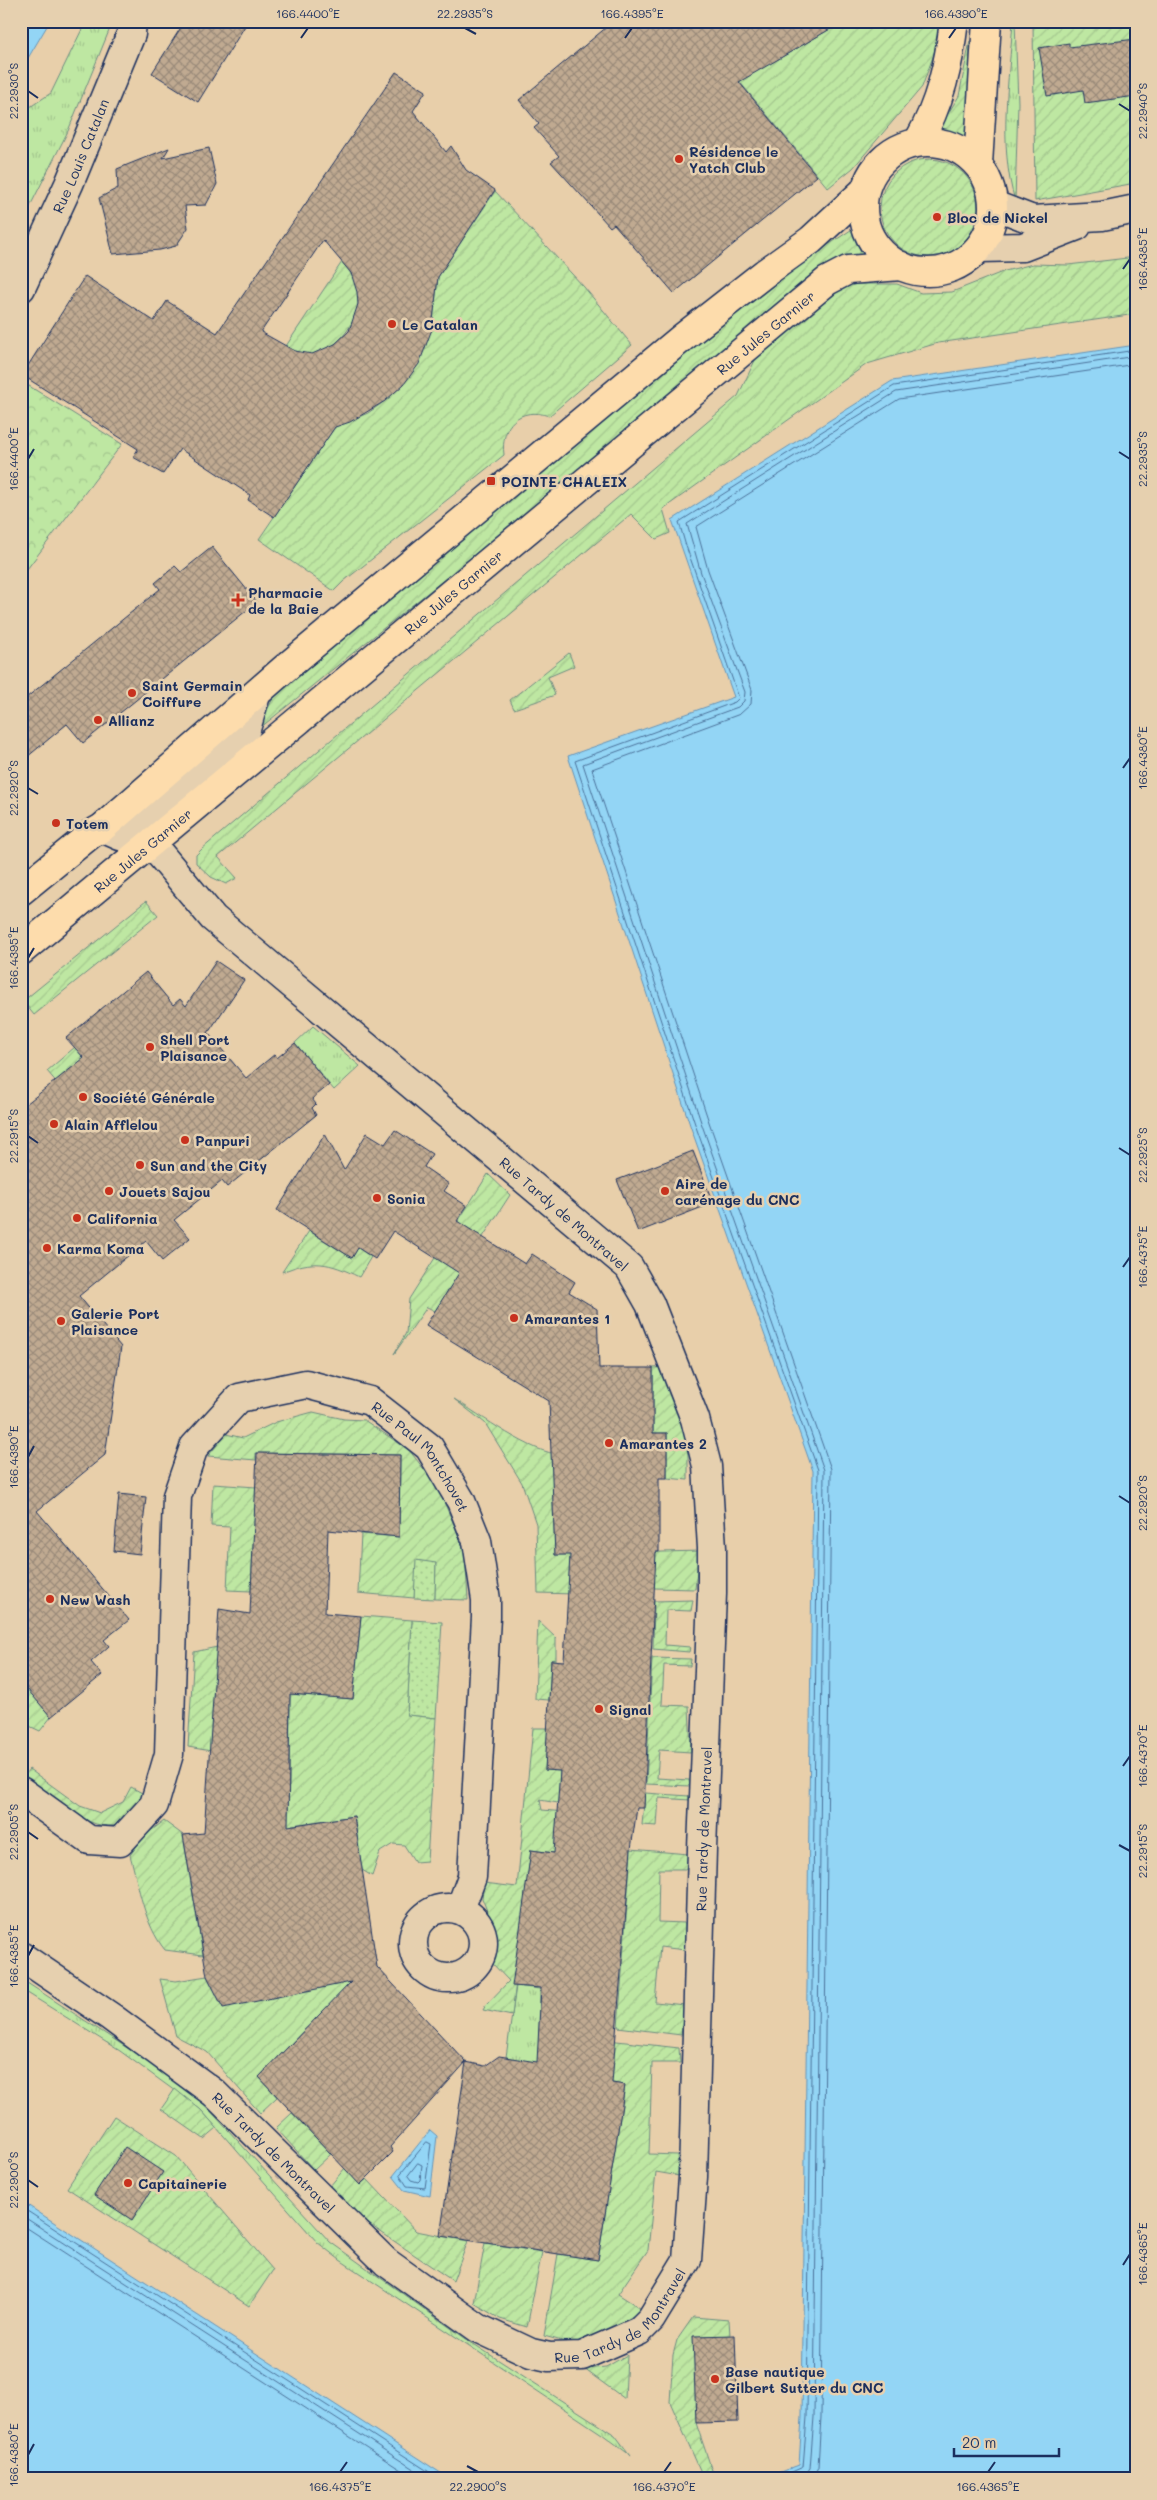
<svg xmlns="http://www.w3.org/2000/svg" width="1157" height="2500" viewBox="0 0 1157 2500" font-family="Mali,sans-serif">
	<defs>
		<pattern id="grass-tufts" width="24" height="20" patternUnits="userSpaceOnUse" patternTransform="scale(1.25)"><rect width="24" height="20" fill="#bee7a2"/><path d="M3 7l-1-3M5 7V3M7 7l1-3M15 17l-1-3M17 17v-4M19 17l1-3" fill="none" stroke="#a3c68e"/></pattern>
		<pattern id="forest-crowns" width="20" height="18" patternUnits="userSpaceOnUse" patternTransform="scale(1.25)"><rect width="20" height="18" fill="#bee7a2"/><path d="M2 6a3 3 0 1 1 6 0M12 15a3 3 0 1 1 6 0" fill="none" stroke="#a3c68e"/></pattern>
		<pattern id="park-dots" width="8" height="8" patternUnits="userSpaceOnUse" patternTransform="scale(1.25)"><rect width="8" height="8" fill="#bee7a2"/><path d="M2 2h.1M6 6h.1" fill="none" stroke="#a3c68e" stroke-width="1.8" stroke-linecap="round"/></pattern>
		<pattern id="garden-furrows" width="10" height="10" patternUnits="userSpaceOnUse" patternTransform="scale(1.25)"><rect width="10" height="10" fill="#bee7a2"/><path d="M-1 1l2-2M0 10L10 0M9 11l2-2" fill="none" stroke="#a3c68e"/></pattern>
		<pattern id="building-cross-hatch" width="8" height="8" patternUnits="userSpaceOnUse" patternTransform="scale(1.25)"><rect width="8" height="8" fill="#c0aa91"/><path d="M0 0l8 8M0 8l8-8" fill="none" stroke="#9b8b7a"/></pattern>
	</defs>
	<rect width="100%" height="100%" fill="#e8cfaa"/>
	<filter id="ink" filterUnits="userSpaceOnUse"><feTurbulence type="fractalNoise" baseFrequency=".02" numOctaves="2"/><feDisplacementMap in="SourceGraphic" scale="10" xChannelSelector="R" yChannelSelector="G"/><feConvolveMatrix kernelMatrix="1 2 1 2 8 2 1 2 1" color-interpolation-filters="sRGB"/></filter>
	<g filter="url(#ink)">
		<path fill="url(#grass-tufts)" stroke="#6c8b80" d="M 86,21 L 113,21 L 68,131 L 21,224 L 21,113 L 51,93 Z
			M 1013,21 L 1015,21 L 1018,103 L 1015,201 C 998,144 1009,80 1013,21 Z
			M 313,1026 L 360,1066 L 334,1090 L 295,1043 Z
			M 21,1979 L 172,2077 L 207,2107 L 330,2242 L 472,2343 L 615,2435 L 630,2455 L 602,2434 L 340,2260 L 317,2242 L 201,2110 L 120,2051 L 21,1989 Z
			M 516,1986 L 540,1989 L 539,2033 L 600,2081 L 506,2057 Z"/>
		<path fill="url(#forest-crowns)" stroke="#6c8b80" d="M 21,381 L 122,444 L 21,577 Z"/>
		<path fill="url(#park-dots)" stroke="#6c8b80" d="M 415,1560 L 436,1562 L 435,1599 L 414,1598 Z
			M 412,1620 L 442,1622 L 436,1718 L 407,1715 Z"/>
		<path fill="url(#garden-furrows)" stroke="#6c8b80" d="M 689,21 L 768,54 L 773,62 L 844,21 L 940,21 L 934,54 L 922,87 L 853,168 L 828,188 Z
			M 1033,21 L 1136,21 L 1136,183 L 1035,201 Z
			M 970,41 L 969,116 L 964,143 L 937,131 L 959,96 Z
			M880 208a49 49 0 1 1 98 0a49 49 0 1 1-98 0Z
			M 495,191 L 584,287 L 632,345 L 549,416 C 520,406 500,425 504,455 L 344,581 L 334,591 L 259,539 L 335,427 L 368,413 L 385,401 L 404,384 L 432,329 L 438,277 Z
			M 857,226 L 867,253 L 816,271 L 550,494 L 255,732 L 282,682 L 738,304 Z
			M 1136,257 L 1136,314 L 938,343 L 867,364 L 663,509 L 670,533 L 656,539 L 631,514 L 218,857 L 237,878 L 226,884 L 211,877 L 196,863 L 196,855 L 202,849 L 738,396 L 758,354 L 834,289 L 857,284 L 897,284 L 921,293 L 952,292 L 1005,271 L 1033,264 L 1068,265 Z
			M 342,262 C 352,273 360,288 358,304 C 356,326 334,352 312,354 C 303,355 293,350 286,346 Z
			M 569,653 L 574,666 L 548,677 L 555,695 L 514,709 L 510,700 Z
			M 146,901 L 158,915 L 34,1015 L 23,1001 Z
			M 75,1047 L 91,1068 L 64,1091 L 47,1071 Z
			M 488,1174 L 510,1195 L 435,1311 L 427,1307 L 394,1354 L 406,1333 L 409,1299 Z
			M 309,1231 L 352,1258 L 358,1248 L 371,1257 L 359,1277 C 329,1262 313,1259 282,1272 Z
			M 667,1367 L 688,1435 L 688,1480 L 667,1478 L 667,1433 L 653,1433 L 653,1368 Z
			M 454,1399 C 479,1414 533,1455 561,1454 L 553,1500 L 555,1555 L 699,1551 L 695,1589 L 574,1586 L 574,1594 L 538,1593 L 536,1524 L 522,1483 L 485,1423 Z
			M 313,1412 L 344,1419 L 364,1420 L 409,1450 L 437,1486 L 455,1527 L 465,1552 L 468,1600 L 435,1599 L 436,1563 L 416,1560 L 414,1598 L 358,1593 L 361,1534 L 399,1537 L 400,1455 L 256,1453 L 256,1460 L 208,1456 L 226,1434 L 243,1438 L 276,1422 Z
			M 213,1484 L 256,1487 L 251,1591 L 227,1590 L 230,1527 L 211,1526 Z
			M 693,1600 L 691,1611 L 666,1610 L 665,1645 L 690,1647 L 689,1652 L 653,1649 L 654,1601 Z
			M 361,1616 L 412,1620 L 407,1715 L 436,1718 L 427,1861 L 415,1862 L 404,1845 L 393,1844 L 380,1852 L 372,1876 L 362,1870 L 354,1816 L 292,1825 L 292,1832 L 219,1785 L 289,1787 L 290,1694 L 353,1699 Z
			M 538,1621 L 556,1638 L 556,1660 L 551,1660 L 549,1700 L 535,1699 Z
			M 217,1647 L 211,1751 L 188,1747 L 194,1652 Z
			M 652,1658 L 691,1659 L 690,1666 L 664,1665 L 662,1705 L 689,1706 L 691,1752 L 659,1750 L 657,1778 L 689,1780 L 690,1786 L 646,1784 Z
			M 28,1689 L 51,1717 L 40,1731 L 21,1722 L 21,1695 Z
			M 533,1728 L 548,1728 L 545,1770 L 560,1771 L 558,1803 L 540,1800 L 542,1810 L 576,1813 L 560,1854 L 531,1850 L 512,2016 L 483,2010 L 486,2005 L 509,1981 L 491,1962 L 498,1939 L 482,1898 L 484,1883 L 517,1887 Z
			M 29,1769 L 80,1806 L 100,1813 L 123,1802 L 131,1787 L 144,1794 C 138,1805 132,1818 120,1824 C 92,1836 45,1793 23,1777 Z
			M 645,1793 L 689,1796 L 690,1800 L 659,1798 L 657,1826 L 642,1825 Z
			M 164,1821 L 183,1835 L 203,1955 L 165,1950 C 144,1924 139,1887 130,1855 L 145,1835 Z
			M 631,1849 L 688,1854 L 686,1869 L 659,1869 L 658,1922 L 685,1923 L 685,1950 L 660,1947 L 655,2002 L 685,2005 L 681,2035 L 618,2027 Z
			M 377,1973 L 304,2030 L 259,2077 L 277,2097 L 260,2113 L 207,2052 L 176,2036 L 160,1979 L 176,1981 L 207,1976 L 223,2007 Z
			M 608,2040 L 679,2048 L 680,2063 L 652,2063 L 649,2154 L 677,2155 L 679,2176 L 656,2172 L 648,2250 L 618,2294 L 643,2310 L 601,2335 L 573,2344 L 544,2336 L 558,2254 L 598,2260 L 625,2085 L 600,2081 Z
			M 175,2089 L 201,2110 L 217,2128 L 204,2139 L 161,2109 Z
			M 292,2113 L 331,2154 L 314,2170 L 276,2128 Z
			M 114,2116 L 176,2156 L 273,2270 L 249,2306 L 67,2188 Z
			M 345,2168 L 360,2185 L 367,2179 L 416,2231 L 468,2241 L 453,2281 L 360,2218 L 330,2186 Z
			M 485,2243 L 542,2252 L 527,2327 L 500,2319 L 474,2303 Z
			M 693,2317 L 729,2320 L 730,2335 L 696,2423 L 715,2479 L 704,2479 L 670,2402 L 673,2355 L 677,2340 Z
			M 627,2355 L 625,2399 L 584,2369 L 606,2367 Z"/>
		<path fill="#93d5f5" stroke="#6393b9" d="M 21,21 L 50,21 L 28,58 L 21,56 Z
			M 1136,345 L 1136,2479 L 761,2479 L 799,2465 L 802,2417 L 813,1471 L 691,1128 L 568,756 L 734,697 L 672,520 L 892,381 Z
			M 430,2130 L 437,2136 L 430,2196 L 404,2190 L 393,2176 Z
			M 21,2201 L 450,2479 L 21,2479 Z"/>
		<g fill="none" stroke-linecap="round" stroke-linejoin="round">
			<path stroke="#4b719a" stroke-width="1" d="M 427,2142 L 431,2144 L 425,2188 L 407,2186 L 400,2175 Z
				M 418,2163 L 422,2165 L 420,2180 L 418,2182 L 411,2180 L 408,2176 Z
				M 21,2207 L 440,2479
				M 21,2215 L 429,2479
				M 21,2224 L 415,2479
				M 776,2479 L 803,2467 L 807,2417 L 818,1470 L 696,1127 L 575,761 L 735,702 L 739,698 L 685,543 L 679,522 L 894,386 L 1136,350
				M 795,2479 L 805,2475 L 810,2468 L 814,2417 L 824,1470 L 702,1125 L 583,764 L 738,707 L 744,701 L 745,692 L 701,573 L 687,524 L 896,392 L 1136,356
				M 812,2479 L 818,2467 L 821,2417 L 831,1469 L 709,1122 L 592,769 L 740,714 L 751,704 L 752,690 L 708,570 L 696,527 L 899,399 L 1136,364"/>
		</g>
		<path fill="url(#building-cross-hatch)" stroke="#1b2f5e" fill-rule="evenodd" d="M 185,21 L 248,21 L 198,102 L 152,73 Z
			M 614,21 L 844,21 L 739,82 L 817,176 L 674,293 L 614,224 L 610,227 L 551,162 L 559,156 L 534,128 L 539,124 L 519,100 Z
			M 1136,39 L 1136,96 L 1085,103 L 1083,90 L 1047,96 L 1039,48 L 1069,43 L 1069,47 Z
			M 396,72 L 426,91 L 413,111 L 446,152 L 451,146 L 466,170 L 495,190 L 438,277 L 432,329 L 419,364 L 404,384 L 385,401 L 350,422 L 335,427 L 274,517 L 248,500 L 250,495 L 180,449 L 163,474 L 133,457 L 138,449 L 22,375 L 85,276 L 154,321 L 167,301 L 217,333 ZM 323,240 L 351,273 L 357,292 L 358,304 L 349,331 L 335,344 L 312,354 L 295,351 L 261,332 Z
			M 169,148 L 163,158 L 209,148 L 217,184 L 206,205 L 185,206 L 188,228 L 176,246 L 160,250 L 113,254 L 99,198 L 118,188 L 117,169 Z
			M 212,547 L 257,602 L 83,743 L 67,724 L 21,762 L 21,702 L 160,589 L 155,583 L 175,566 L 181,572 Z
			M 216,961 L 244,980 L 208,1033 L 246,1078 L 275,1054 L 277,1058 L 295,1043 L 329,1085 L 312,1099 L 316,1104 L 312,1108 L 316,1115 L 227,1187 L 222,1181 L 174,1220 L 190,1238 L 162,1261 L 146,1241 L 79,1296 L 121,1347 L 105,1455 L 37,1511 L 129,1620 L 104,1640 L 109,1646 L 91,1662 L 102,1675 L 51,1717 L 21,1682 L 21,1108 L 84,1058 L 66,1038 L 146,972 L 173,1005 L 180,999 L 186,1006 Z
			M 395,1130 L 432,1154 L 424,1167 L 449,1184 L 444,1191 L 467,1206 L 457,1221 L 525,1264 L 532,1254 L 575,1282 L 569,1292 L 597,1309 L 599,1368 L 653,1368 L 653,1433 L 667,1433 L 667,1478 L 659,1478 L 659,1552 L 656,1552 L 644,1808 L 637,1808 L 631,1849 L 612,2083 L 625,2085 L 598,2260 L 440,2236 L 466,2062 L 485,2066 L 499,2056 L 537,2062 L 541,1988 L 512,1986 L 531,1850 L 554,1853 L 560,1771 L 545,1770 L 549,1700 L 551,1660 L 564,1661 L 570,1555 L 555,1555 L 549,1401 L 426,1325 L 459,1273 L 393,1231 L 375,1259 L 358,1248 L 352,1258 L 277,1210 L 325,1134 L 344,1170 L 367,1133 L 385,1144 Z
			M 693,1151 L 713,1203 L 638,1232 L 617,1180 Z
			M 257,1453 L 400,1455 L 399,1537 L 328,1530 L 325,1613 L 361,1616 L 353,1699 L 290,1694 L 288,1826 L 354,1816 L 377,1967 L 466,2062 L 390,2147 L 393,2152 L 360,2185 L 259,2077 L 351,1982 L 223,2008 L 207,1976 L 183,1835 L 204,1833 L 219,1609 L 250,1614 Z
			M 119,1494 L 146,1497 L 140,1554 L 114,1551 Z
			M 125,2147 L 163,2172 L 132,2220 L 94,2195 Z
			M 735,2335 L 738,2422 L 696,2423 L 693,2336 Z"/>
		<g fill="none" stroke-linecap="round" stroke-linejoin="round">
			<g stroke="#1b2f5e" stroke-width="31">
				<g id="minor">
					<path d="M 994,205 L 1033,220 L 1102,216 L 1136,209"/>
					<path d="M 980,248 L 1023,247 L 1077,226"/>
					<path d="M 151,844 L 153,813 L 246,729 L 256,695"/>
					<path id="s1" d="M 21,1791 L 89,1840 L 120,1842 L 154,1805 L 169,1754 L 177,1496 L 194,1447 L 239,1398 L 306,1384 L 370,1401 L 429,1447 L 461,1501 L 477,1541 L 486,1600 L 486,1617 L 472,1877 L 460,1909"/>
					<circle cx="448" cy="1943" r="35"/>
					<path id="s2" d="M 21,1956 L 111,2017 L 214,2093 L 386,2262 L 478,2328 L 531,2353 L 549,2357 L 582,2356 L 639,2331 L 651,2319 L 687,2260 L 693,2177 L 702,1849 L 712,1594 L 712,1548 L 707,1466 L 695,1419 L 650,1304 L 629,1267 L 213,918 L 135,824 L 120,836 L 102,828"/>
				</g>
			</g>
			<g stroke="#1b2f5e" stroke-width="31">
				<g id="tertiary">
					<path id="s3" d="M 21,288 L 69,184 L 131,34 L 132,21"/>
				</g>
			</g>
			<g stroke="#1b2f5e" stroke-width="31">
				<g id="primary">
					<circle cx="928" cy="207" r="65"/>
					<path d="M 918,142 C 940,104 949,64 954,21"/>
					<path d="M 978,164 L 987,21"/>
					<path d="M 21,891 L 91,834 L 102,828 L 283,670 L 682,338 L 765,273 L 811,240 L 864,191"/>
					<path id="s4" d="M 21,951 L 827,281 L 848,270 L 901,266"/>
				</g>
			</g>
			<use href="#minor" stroke="#e6d0af" stroke-width="28"/>
			<use href="#tertiary" stroke="#e6d0af" stroke-width="28"/>
			<use href="#primary" stroke="#fddcac" stroke-width="28"/>
		</g>
	</g>
	<path fill="none" stroke="#1b2f5e" stroke-width="2" d="M 465,28 L 476,34M 301,38 L 308,28M 625,38 L 632,28M 949,38 L 956,28M 28,91 L 38,98M 1119,104 L 1130,111M 1123,269 L 1130,259M 1119,452 L 1130,459M 28,459 L 34,449M 1123,768 L 1130,758M 28,788 L 38,794M 28,958 L 34,948M 28,1136 L 38,1143M 1119,1148 L 1130,1155M 1123,1267 L 1130,1257M 28,1457 L 34,1446M 1119,1496 L 1130,1503M 1123,1766 L 1130,1756M 28,1832 L 38,1839M 1119,1845 L 1130,1851M 28,1956 L 34,1945M 28,2180 L 38,2187M 1123,2265 L 1130,2254M 28,2455 L 34,2444M 467,2466 L 478,2472M 340,2472 L 347,2462M 664,2472 L 671,2462M 988,2472 L 995,2462"/>
	<g fill="#c8321e" stroke="#e6d0af" stroke-width="2">
		<circle cx="679" cy="159" r="5"/>
		<circle cx="937" cy="217" r="5"/>
		<circle cx="392" cy="324" r="5"/>
		<rect x="486" y="476" width="10" height="10" rx="2.5"/>
		<path d="M235.5 592.5h5v5h5v5h-5v5h-5v-5h-5v-5h5z"/>
		<circle cx="132" cy="693" r="5"/>
		<circle cx="98" cy="720" r="5"/>
		<circle cx="56" cy="823" r="5"/>
		<circle cx="150" cy="1047" r="5"/>
		<circle cx="83" cy="1097" r="5"/>
		<circle cx="54" cy="1124" r="5"/>
		<circle cx="185" cy="1140" r="5"/>
		<circle cx="140" cy="1165" r="5"/>
		<circle cx="109" cy="1191" r="5"/>
		<circle cx="665" cy="1191" r="5"/>
		<circle cx="377" cy="1198" r="5"/>
		<circle cx="77" cy="1218" r="5"/>
		<circle cx="47" cy="1248" r="5"/>
		<circle cx="514" cy="1318" r="5"/>
		<circle cx="61" cy="1321" r="5"/>
		<circle cx="609" cy="1443" r="5"/>
		<circle cx="50" cy="1599" r="5"/>
		<circle cx="599" cy="1709" r="5"/>
		<circle cx="128" cy="2183" r="5"/>
		<circle cx="715" cy="2379" r="5"/>
	</g>
	<g text-anchor="middle" dominant-baseline="central" stroke-width="5" stroke-linejoin="round" paint-order="stroke">
		<g font-size="14" font-weight="bold" fill="#1b2f5e" stroke="#e6d0af" text-anchor="start">
			<text x="689" y="151">Résidence le<tspan x="689" dy="16">Yatch Club</tspan></text>
			<text x="947" y="217">Bloc de Nickel</text>
			<text x="402" y="324">Le Catalan</text>
			<text x="501" y="481">POINTE CHALEIX</text>
			<text x="248" y="592">Pharmacie<tspan x="248" dy="16">de la Baie</tspan></text>
			<text x="142" y="685">Saint Germain<tspan x="142" dy="16">Coiffure</tspan></text>
			<text x="108" y="720">Allianz</text>
			<text x="66" y="823">Totem</text>
			<text x="160" y="1039">Shell Port<tspan x="160" dy="16">Plaisance</tspan></text>
			<text x="93" y="1097">Société Générale</text>
			<text x="64" y="1124">Alain Afflelou</text>
			<text x="195" y="1140">Panpuri</text>
			<text x="150" y="1165">Sun and the City</text>
			<text x="675" y="1183">Aire de<tspan x="675" dy="16">carénage du CNC</tspan></text>
			<text x="119" y="1191">Jouets Sajou</text>
			<text x="387" y="1198">Sonia</text>
			<text x="87" y="1218">California</text>
			<text x="57" y="1248">Karma Koma</text>
			<text x="71" y="1313">Galerie Port<tspan x="71" dy="16">Plaisance</tspan></text>
			<text x="524" y="1318">Amarantes 1</text>
			<text x="619" y="1443">Amarantes 2</text>
			<text x="60" y="1599">New Wash</text>
			<text x="609" y="1709">Signal</text>
			<text x="138" y="2183">Capitainerie</text>
			<text x="725" y="2371">Base nautique<tspan x="725" dy="16">Gilbert Sutter du CNC</tspan></text>
		</g>
		<g font-size="14" fill="#1b2f5e" stroke="#e6d0af">
			<text stroke="none"><textPath href="#s3" startOffset="145">Rue Louis Catalan</textPath></text>
			<text stroke="none"><textPath href="#s4" startOffset="968">Rue Jules Garnier</textPath></text>
			<text stroke="none"><textPath href="#s4" startOffset="562">Rue Jules Garnier</textPath></text>
			<text stroke="none"><textPath href="#s4" startOffset="158">Rue Jules Garnier</textPath></text>
			<text transform="translate(564 1214) rotate(41)">Rue Tardy de Montravel</text>
			<text stroke="none"><textPath href="#s1" startOffset="806">Rue Paul Montchovet</textPath></text>
			<text stroke="none"><textPath href="#s2" startOffset="1281">Rue Tardy de Montravel</textPath></text>
			<text stroke="none"><textPath href="#s2" startOffset="321">Rue Tardy de Montravel</textPath></text>
			<text stroke="none"><textPath href="#s2" startOffset="756">Rue Tardy de Montravel</textPath></text>
		</g>
	</g>
	<rect width="1157" height="2500" fill="none" stroke="#e6d0af" stroke-width="55"/>
	<path d="M954 2448v8h105v-8" fill="none" stroke="#1b2f5e" stroke-width="2.5"/>
	<text x="962" y="2448" font-size="15" fill="#1b2f5e" stroke="#e6d0af" stroke-width="4" paint-order="stroke">20 m</text>
	<rect x="28" y="28" width="1102" height="2444" fill="none" stroke="#1b2f5e" stroke-width="2"/>
	<g font-size="12" text-anchor="middle" fill="#1b2f5e">
		<text x="308" y="18">166.4400°E</text>
		<text x="465" y="18">22.2935°S</text>
		<text x="632" y="18">166.4395°E</text>
		<text x="956" y="18">166.4390°E</text>
		<text transform="translate(14 91) rotate(-90)" y="4">22.2930°S</text>
		<text transform="translate(1143 111) rotate(-90)" y="4">22.2940°S</text>
		<text transform="translate(1143 259) rotate(-90)" y="4">166.4385°E</text>
		<text transform="translate(1143 459) rotate(-90)" y="4">22.2935°S</text>
		<text transform="translate(14 459) rotate(-90)" y="4">166.4400°E</text>
		<text transform="translate(1143 758) rotate(-90)" y="4">166.4380°E</text>
		<text transform="translate(14 788) rotate(-90)" y="4">22.2920°S</text>
		<text transform="translate(14 958) rotate(-90)" y="4">166.4395°E</text>
		<text transform="translate(14 1136) rotate(-90)" y="4">22.2915°S</text>
		<text transform="translate(1143 1155) rotate(-90)" y="4">22.2925°S</text>
		<text transform="translate(1143 1257) rotate(-90)" y="4">166.4375°E</text>
		<text transform="translate(14 1457) rotate(-90)" y="4">166.4390°E</text>
		<text transform="translate(1143 1503) rotate(-90)" y="4">22.2920°S</text>
		<text transform="translate(1143 1756) rotate(-90)" y="4">166.4370°E</text>
		<text transform="translate(14 1832) rotate(-90)" y="4">22.2905°S</text>
		<text transform="translate(1143 1851) rotate(-90)" y="4">22.2915°S</text>
		<text transform="translate(14 1956) rotate(-90)" y="4">166.4385°E</text>
		<text transform="translate(14 2180) rotate(-90)" y="4">22.2900°S</text>
		<text transform="translate(1143 2254) rotate(-90)" y="4">166.4365°E</text>
		<text transform="translate(14 2455) rotate(-90)" y="4">166.4380°E</text>
		<text x="340" y="2491">166.4375°E</text>
		<text x="478" y="2491">22.2900°S</text>
		<text x="664" y="2491">166.4370°E</text>
		<text x="988" y="2491">166.4365°E</text>
	</g>
</svg>
